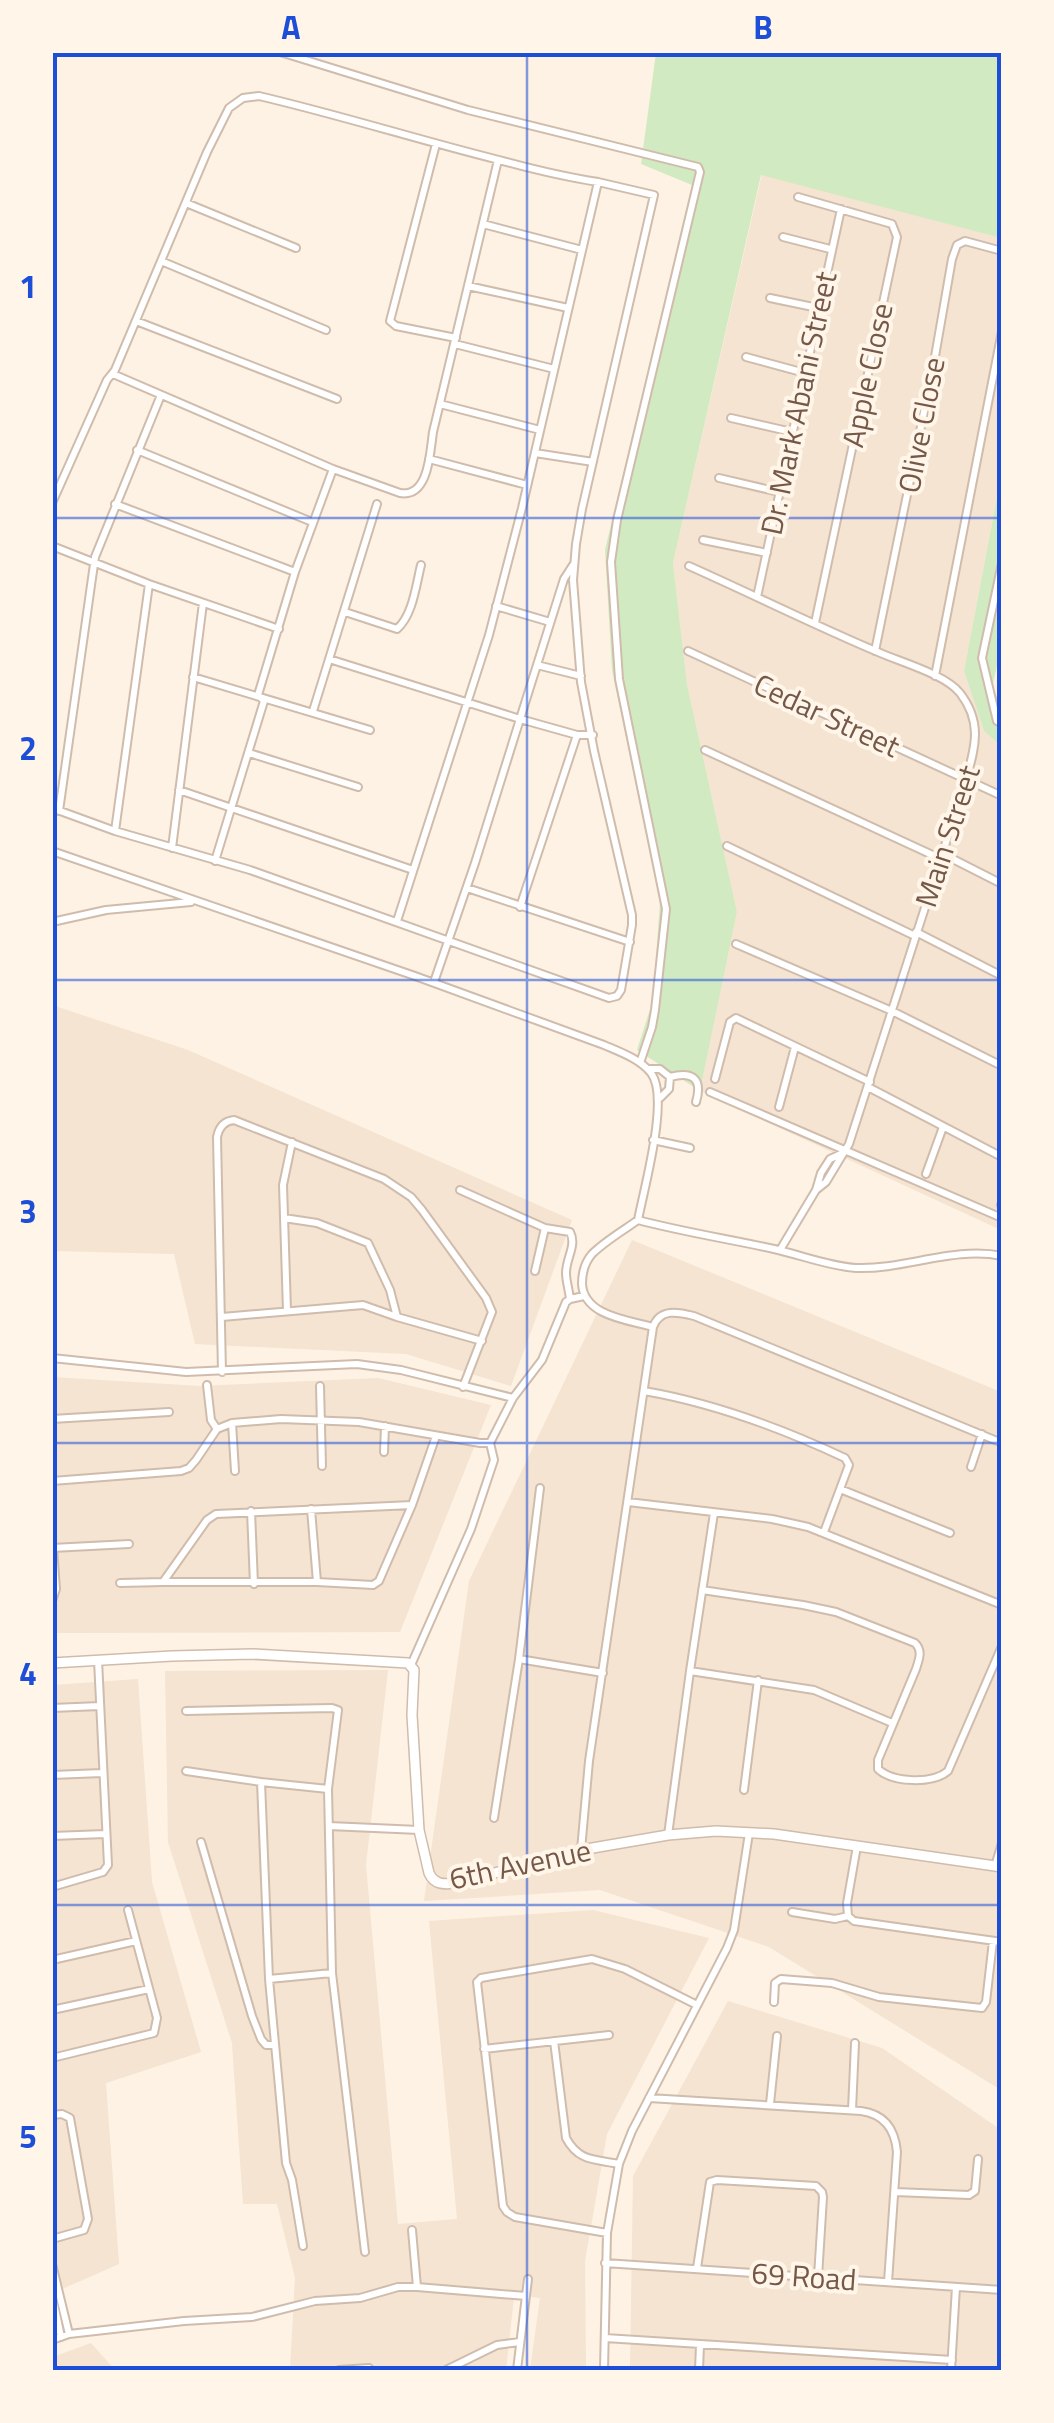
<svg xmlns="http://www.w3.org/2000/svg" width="1054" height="2423" viewBox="0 0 1054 2423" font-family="'Titillium Web',sans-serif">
	<rect width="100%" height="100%" fill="#fdf2e3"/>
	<path fill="#f4e4d1" d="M 762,174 L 1001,238 L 1001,476 L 964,671 L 984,731 L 1001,746 L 1001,1230 L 700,1091 L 737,912 L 687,684 L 673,563 Z
		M 52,1005 L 188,1050 L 572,1220 L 511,1386 L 406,1354 L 195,1344 L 174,1254 L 53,1251 Z
		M 632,1240 L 1001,1392 L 1001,2090 L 769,1947 L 600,1890 L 424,1901 L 469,1581 Z
		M 52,1377 L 200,1386 L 378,1378 L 491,1405 L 400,1632 L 53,1633 Z
		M 388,1670 L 366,1865 L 398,2224 L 457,2219 L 429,1921 L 593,1910 L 709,1938 L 607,2134 L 585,2261 L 586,2370 L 530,2370 L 540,2298 L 526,2296 L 514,2297 L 506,2370 L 290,2370 L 295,2278 L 277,2204 L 243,2204 L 232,2043 L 168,1842 L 165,1671 Z
		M 138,1679 L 152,1882 L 201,2052 L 106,2083 L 119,2264 L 53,2293 L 53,1685 Z
		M 728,2001 L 882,2048 L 1001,2130 L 1001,2370 L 630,2370 L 633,2176 Z
		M 91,2343 L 115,2370 L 53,2370 L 53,2357 Z"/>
	<path fill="#d2eac1" d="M 656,53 L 1001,53 L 1001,238 L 761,175 L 673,563 L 687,684 L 737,912 L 700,1091 L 637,1050 L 653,1000 L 660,902 L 612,670 L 605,550 L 692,185 L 641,164 Z
		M 1001,476 L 1002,643 L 992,688 L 1001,704 L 1001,746 L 984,731 L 964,671 Z"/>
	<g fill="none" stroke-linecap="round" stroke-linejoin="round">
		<g stroke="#d0bcac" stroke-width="10">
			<path id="minor" d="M 280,52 L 468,110 L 698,167 L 700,172 L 617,520 L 611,562 L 619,679 L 666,909 L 655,1010 L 652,1027 L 640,1063
				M 436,144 L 390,321 L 396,326 L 456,338
				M 798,197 L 892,224 L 897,237 L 815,623
				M 186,203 L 296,248
				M 483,224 L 582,250
				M 783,237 L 830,249
				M 161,261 L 326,330
				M 468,286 L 568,308
				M 770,298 L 818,308
				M 136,321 L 337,399
				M 455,344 L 554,369
				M 746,357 L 805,373
				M 113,374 L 333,469 L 400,493 C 429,498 430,452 433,432 L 498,160
				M 440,404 L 540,430
				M 731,418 L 792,432
				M 137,450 L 312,522
				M 535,453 L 593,462
				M 429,459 L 527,485
				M 719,478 L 779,492
				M 52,503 L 107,380 L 115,370 L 207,152 L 229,108 L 243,98 L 259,96 C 340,115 419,140 499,160 C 532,169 565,177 598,182 L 522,508 L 489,635 L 397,921
				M 115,504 L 295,572
				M 703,540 L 767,553
				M 52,546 L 149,584 L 279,629
				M 1002,563 L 982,658 L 997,721 L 1002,724
				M 573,565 L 564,579 L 520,719 L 577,735 L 593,735
				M 689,566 C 752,594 814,625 878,652 C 900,662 945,674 960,693 C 983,723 975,747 966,780 L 849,1144 L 826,1182 L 816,1190
				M 757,597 L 841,209
				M 496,606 L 550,622
				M 345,612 L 397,629 C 413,615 416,585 421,565
				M 688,651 L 1002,796
				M 875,651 L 933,368 L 952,259 L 957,245 L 965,241 L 1002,251
				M 329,659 L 520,719 L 475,863 L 434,982
				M 537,665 L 581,676
				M 935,676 L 1002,331
				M 193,677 L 370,730
				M 313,711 L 377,504
				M 705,750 L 939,858
				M 249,753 L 358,787
				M 179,790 L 413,870
				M 52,808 L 115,831 L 250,870 L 609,998 L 617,996 L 621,990 L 632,925 L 632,915 L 594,751 L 581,682 L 573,580 L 576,544 L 582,509 L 654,195 L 598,182
				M 59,811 L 95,557 L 161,395
				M 115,831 L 149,584
				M 727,846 L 915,936
				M 172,848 L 203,603
				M 52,851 L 415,976 L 604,1045 C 620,1052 640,1059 651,1073 C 670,1097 644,1188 638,1220 C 624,1230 605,1241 592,1254 C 585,1262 582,1273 582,1284 C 584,1316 628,1320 653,1327
				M 941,853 L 1002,884
				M 215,861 L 264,701 L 258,695 L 295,572 L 333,469
				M 467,888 L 630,942
				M 520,907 L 577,735
				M 52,922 L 106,910 L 191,902
				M 916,932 L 1002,976
				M 736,944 L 892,1011 L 1002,1066
				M 649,1069 L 660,1069 L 670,1077 C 692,1071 703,1078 696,1102
				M 715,1079 L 730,1022 L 736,1018 L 870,1082
				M 868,1087 L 1002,1157
				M 710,1092 L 1002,1218
				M 660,1098 L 669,1089 L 670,1077
				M 779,1107 L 795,1047
				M 653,1140 L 690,1148
				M 926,1174 L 943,1127
				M 460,1190 L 545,1228 L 570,1232 C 577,1245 566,1258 566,1273 C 566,1281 569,1290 570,1299
				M 1001,1205 L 1002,1203
				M 284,1218 L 317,1223 L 368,1243 L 390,1290 L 397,1317
				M 638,1220 C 683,1232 729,1239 774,1249 C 801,1255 828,1266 856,1268 C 904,1270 954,1246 1002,1256
				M 780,1250 L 816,1190 L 821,1173 L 830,1159 L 843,1153
				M 535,1271 L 545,1228
				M 287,1311 L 283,1185 L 292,1142
				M 222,1317 L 363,1305 L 397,1317 L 482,1341
				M 52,1358 L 186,1372 L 357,1364 L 401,1370 L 513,1398 L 542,1360 L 566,1302 L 570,1299 L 584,1296
				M 222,1372 L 217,1137 C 219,1127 224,1121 234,1120 L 384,1179 L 411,1197 L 422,1210 L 486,1298 L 492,1312 L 463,1387
				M 207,1385 L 211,1420 L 217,1429
				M 320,1386 L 322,1466
				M 644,1391 C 714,1403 781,1428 845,1458 L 849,1465 L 824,1532
				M 52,1419 L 169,1412
				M 232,1423 L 235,1471
				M 384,1452 L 385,1426
				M 971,1467 L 982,1434
				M 52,1481 L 181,1471 L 189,1468 L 196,1460 L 217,1429 L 232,1423 L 281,1419 L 359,1422 L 480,1443 L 490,1443 L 513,1398
				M 840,1489 L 950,1533
				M 628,1502 L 772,1519 L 808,1527 L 1002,1605
				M 412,1505 L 216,1514 L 207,1520 L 163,1582 L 317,1582 L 373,1585 L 379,1581 L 412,1505 L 436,1436
				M 311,1509 L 317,1582
				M 251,1511 L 254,1584
				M 52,1548 L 129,1544
				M 120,1583 L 163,1582
				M 702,1590 L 803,1605 L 836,1612 L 915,1643 C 923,1651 919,1659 916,1669 L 878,1760 L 878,1769 C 893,1783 933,1784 948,1771 L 1002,1646
				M 52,1601 L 56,1589 L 53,1548
				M 519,1659 L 603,1673
				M 411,1665 L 471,1529 L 494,1460 L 490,1443
				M 690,1671 L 814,1690 L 892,1723
				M 52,1708 L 100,1706
				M 186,1711 L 332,1708 L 338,1710 L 328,1789 L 332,1973 L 365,2252
				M 186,1771 L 261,1782 L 328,1789
				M 52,1775 L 102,1773
				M 261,1782 L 269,1979 L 286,2163 L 292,2180 L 303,2246
				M 744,1790 L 758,1680
				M 494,1818 L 519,1659 L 540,1488
				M 329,1826 L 419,1830
				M 668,1835 L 690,1671 L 714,1513
				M 52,1836 L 105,1834
				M 201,1842 L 252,2016 L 261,2039 L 266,2045 L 274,2045
				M 581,1850 L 589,1761 L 653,1327 C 660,1308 678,1312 694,1316 L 1002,1443
				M 995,1866 L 1002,1843
				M 52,1887 L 103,1872 L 108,1865 L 98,1660
				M 792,1912 L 835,1919 L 848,1916 L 854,1921 L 1002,1942
				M 848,1916 L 847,1903 L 857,1846
				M 52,1960 L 136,1941
				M 269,1979 L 332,1973
				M 774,2002 L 775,1983 L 781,1979 L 832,1983 L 879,1997 L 982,2008 L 986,2002 L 993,1941
				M 52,2010 L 149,1989
				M 554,2041 L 566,2138 C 579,2162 595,2159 619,2164
				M 484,2049 L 609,2035
				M 52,2058 L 154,2033 L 157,2018 L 128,1910
				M 649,2098 L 861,2111 C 884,2114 895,2129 897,2152 L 888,2282
				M 770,2104 L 777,2036
				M 852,2110 L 855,2043
				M 52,2115 L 62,2114 L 70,2118 L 88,2219 L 84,2230 L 52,2239
				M 895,2192 L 969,2195 L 975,2191 L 978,2159
				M 412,2230 L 417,2287
				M 607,2233 L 515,2217 L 507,2212 L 503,2206 L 477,1982 L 481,1978 L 592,1959 L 625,1969 L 697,2005
				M 605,2263 L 1002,2290
				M 52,2264 L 69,2334
				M 697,2268 L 710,2182 L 717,2180 L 816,2186 L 822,2192 L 823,2197 L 818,2277
				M 52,2294 L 61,2337
				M 605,2338 L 952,2360
				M 52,2340 L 69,2334 L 184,2321 L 252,2317 L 315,2301 L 360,2298 L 398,2287 L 417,2287 L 526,2296
				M 339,2370 L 369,2368
				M 446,2370 L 497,2345 L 520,2342
				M 517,2370 L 528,2279
				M 604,2370 L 607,2233 L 619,2164 L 632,2131 L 727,1948 L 734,1930 L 749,1833
				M 699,2370 L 700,2345
				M 951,2370 L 956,2287"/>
		</g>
		<g stroke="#d0bcac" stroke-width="12">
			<path id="tertiary" d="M 52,1663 L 172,1656 L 252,1654 L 408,1663 L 414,1670 L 412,1715 L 419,1830 L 429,1873 C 435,1886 445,1884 457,1883 L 581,1850 L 668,1835 L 716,1831 L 774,1834 L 1002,1867"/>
		</g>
		<use href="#minor" stroke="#fff" stroke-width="6"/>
		<use href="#tertiary" stroke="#fff" stroke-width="9"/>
	</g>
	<path fill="none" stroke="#1d4ed8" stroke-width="2.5" stroke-opacity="0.55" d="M 527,52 L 527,2370M 52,518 L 1002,518M 52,980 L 1002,980M 52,1443 L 1002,1443M 52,1905 L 1002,1905"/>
	<g text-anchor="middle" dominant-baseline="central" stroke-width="8" stroke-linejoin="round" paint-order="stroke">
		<g font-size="30" fill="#755848" stroke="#fff6e9">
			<text transform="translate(867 375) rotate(-78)">Apple Close</text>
			<text transform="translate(798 403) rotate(-78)">Dr. Mark Abani Street</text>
			<text transform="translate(921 425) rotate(-79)">Olive Close</text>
			<text transform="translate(827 715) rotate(25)">Cedar Street</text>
			<text transform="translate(947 836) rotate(-72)">Main Street</text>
			<text transform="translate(520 1864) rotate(-12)">6th Avenue</text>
			<text transform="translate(804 2276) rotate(4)">69 Road</text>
		</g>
	</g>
	<rect width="1054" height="2423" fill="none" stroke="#fff6e9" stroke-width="110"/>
	<rect x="55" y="55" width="944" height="2313" fill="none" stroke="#1d4ed8" stroke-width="4"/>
	<g font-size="32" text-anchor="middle" font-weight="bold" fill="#1d4ed8">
		<text x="291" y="39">A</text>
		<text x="763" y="39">B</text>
		<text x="28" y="298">1</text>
		<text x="28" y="760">2</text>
		<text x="28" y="1223">3</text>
		<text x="28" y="1685">4</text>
		<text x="28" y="2148">5</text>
	</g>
</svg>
